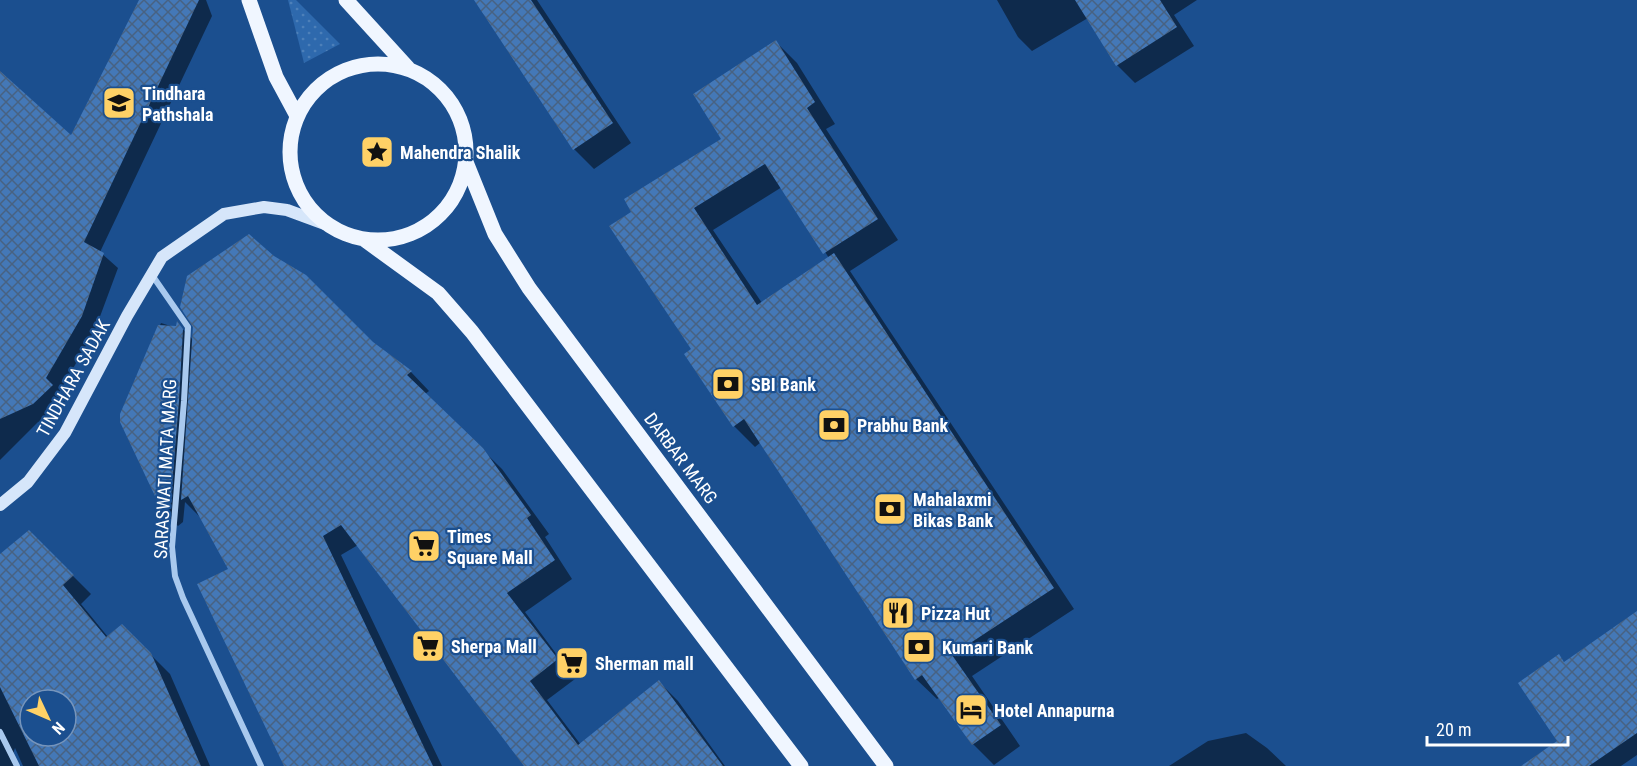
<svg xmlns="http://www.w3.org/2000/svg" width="1637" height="766" viewBox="0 0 1637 766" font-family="'Roboto Condensed',sans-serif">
	<defs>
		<pattern id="green-dots" width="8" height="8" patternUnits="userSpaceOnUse" patternTransform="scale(1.5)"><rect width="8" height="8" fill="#2e69ad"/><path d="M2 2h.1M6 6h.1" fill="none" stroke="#4d80b9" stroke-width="1.8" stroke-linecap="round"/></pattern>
		<pattern id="building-cross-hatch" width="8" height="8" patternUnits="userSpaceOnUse" patternTransform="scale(1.5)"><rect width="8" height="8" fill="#4478b7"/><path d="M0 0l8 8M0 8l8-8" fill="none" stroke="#486282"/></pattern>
	</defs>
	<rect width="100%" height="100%" fill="#1b4f8f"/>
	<path fill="url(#green-dots)" d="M 288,0 L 296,0 L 340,44 L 304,63 Z"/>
	<path fill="#0007" fill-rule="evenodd" d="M 141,0 L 206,0 L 212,16 L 100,252 L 118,268 L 95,330 L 59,393 L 66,400 L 48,418 L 38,422 L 0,460 L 0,73 L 71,138 Z
		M 475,0 L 537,0 L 631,143 L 594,169 L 574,149 Z
		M 997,0 L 1197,0 L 1174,15 L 1194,46 L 1135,83 L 1117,65 L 1088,18 L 1032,51 L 1018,37 Z
		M 776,42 L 797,63 L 835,124 L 826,129 L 898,240 L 850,271 L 1074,609 L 972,676 L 1020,746 L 994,765 L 973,744 L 940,697 L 937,699 L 916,679 L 761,442 L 755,447 L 734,426 L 693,350 L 634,212 L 723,139 ZM 782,187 L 829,258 L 762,303 L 713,230 Z
		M 161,323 L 177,328 L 178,324 L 194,341 L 372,343 L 411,372 L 429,391 L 425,394 L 502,469 L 549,534 L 545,537 L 572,579 L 525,612 L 575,679 L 547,700 L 581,745 L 659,682 L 678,701 L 725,766 L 525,766 L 358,545 L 341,555 L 442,766 L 286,766 L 230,569 L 201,518 L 185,502 L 183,522 L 178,526 L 164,512 L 120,418 Z
		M 29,532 L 91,594 L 81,604 L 108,637 L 122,626 L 170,674 L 210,766 L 23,766 L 15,748 L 13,754 L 19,766 L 0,766 L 0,555 ZM 30,700 L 66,700 L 66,736 L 30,736 Z
		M 1637,613 L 1637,755 L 1621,766 L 1549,766 L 1558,741 L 1559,656 L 1565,663 Z
		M 1246,733 L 1267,748 L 1286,766 L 1169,766 L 1208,741 Z"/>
	<path fill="url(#building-cross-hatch)" fill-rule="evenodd" d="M 139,0 L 199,0 L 84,242 L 104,253 L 82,316 L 46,378 L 53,385 L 33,404 L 0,419 L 0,71 L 71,135 Z
		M 474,0 L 531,0 L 613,123 L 573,150 Z
		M 1075,0 L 1160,0 L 1177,27 L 1116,66 Z
		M 776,40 L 815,102 L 807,108 L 878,219 L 823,254 L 765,164 L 694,208 L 757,305 L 834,253 L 1054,588 L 952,655 L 1001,725 L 972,745 L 922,675 L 915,680 L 744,419 L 733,427 L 684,354 L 691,349 L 609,226 L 631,212 L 624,199 L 721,139 L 693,94 Z
		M 249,234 L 274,256 L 306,275 L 373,342 L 412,371 L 407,375 L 483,448 L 531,515 L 527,518 L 555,560 L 507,593 L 558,659 L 530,681 L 578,745 L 659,680 L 723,766 L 524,766 L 341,525 L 323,536 L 433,766 L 284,766 L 197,584 L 228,569 L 188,496 L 181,500 L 193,327 L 180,307 L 187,276 Z
		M 177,321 L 183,329 L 179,401 L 170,508 L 163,513 L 120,422 L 120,414 L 158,325 L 176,326 Z
		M 29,530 L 74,575 L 63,585 L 106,637 L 122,624 L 151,653 L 201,766 L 39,766 L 0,687 L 0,554 ZM 30,700 L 66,700 L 66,736 L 30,736 Z
		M 1637,611 L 1637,733 L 1589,766 L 1521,766 L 1557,741 L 1518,683 L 1559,654 L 1564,662 Z"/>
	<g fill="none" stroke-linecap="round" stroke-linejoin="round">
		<path stroke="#a9c9ee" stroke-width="6" d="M 152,275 L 188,327 L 184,401 L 172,547 L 175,576 L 183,598 L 261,766
			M 0,732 L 17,766"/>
		<path stroke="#d6e6fa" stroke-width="12" d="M 0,505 L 28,482 L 65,433 L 127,316 L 162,257 L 224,214 L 264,207 L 287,210 L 325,224"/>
		<path stroke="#f0f6ff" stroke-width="15" d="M 249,0 L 276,77 L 297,116
			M 346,0 L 408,68
			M290 152a88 88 0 1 1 176 0a88 88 0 1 1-176 0Z
			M 466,162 L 495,234 L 529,288 L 886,766
			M 365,240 L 438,293 L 472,332 L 801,766"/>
	</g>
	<defs>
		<g id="school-square" transform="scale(1.725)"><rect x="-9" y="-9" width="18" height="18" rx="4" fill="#ffd166" stroke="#1b4f8f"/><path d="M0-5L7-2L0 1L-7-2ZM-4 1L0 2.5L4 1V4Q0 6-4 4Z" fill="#111"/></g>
		<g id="sight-square" transform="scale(1.725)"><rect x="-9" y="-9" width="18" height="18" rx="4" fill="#ffd166" stroke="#1b4f8f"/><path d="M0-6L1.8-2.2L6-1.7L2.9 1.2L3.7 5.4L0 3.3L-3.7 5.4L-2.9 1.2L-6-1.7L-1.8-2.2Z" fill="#111"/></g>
		<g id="bank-square" transform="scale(1.725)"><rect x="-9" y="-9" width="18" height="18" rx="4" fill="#ffd166" stroke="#1b4f8f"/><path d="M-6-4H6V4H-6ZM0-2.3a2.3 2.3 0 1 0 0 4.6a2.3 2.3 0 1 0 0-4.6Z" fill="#111"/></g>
		<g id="supermarket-square" transform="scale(1.725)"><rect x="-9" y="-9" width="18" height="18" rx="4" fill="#ffd166" stroke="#1b4f8f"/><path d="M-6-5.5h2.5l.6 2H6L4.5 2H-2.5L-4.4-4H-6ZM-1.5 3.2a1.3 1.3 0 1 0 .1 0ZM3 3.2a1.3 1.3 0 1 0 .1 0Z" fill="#111"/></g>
		<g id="restaurant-square" transform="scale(1.725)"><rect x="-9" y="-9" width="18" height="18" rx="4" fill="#ffd166" stroke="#1b4f8f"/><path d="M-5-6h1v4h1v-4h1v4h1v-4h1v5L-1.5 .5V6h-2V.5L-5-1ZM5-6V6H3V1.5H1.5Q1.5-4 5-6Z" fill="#111"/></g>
		<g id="hotel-square" transform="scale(1.725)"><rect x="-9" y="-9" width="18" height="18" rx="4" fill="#ffd166" stroke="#1b4f8f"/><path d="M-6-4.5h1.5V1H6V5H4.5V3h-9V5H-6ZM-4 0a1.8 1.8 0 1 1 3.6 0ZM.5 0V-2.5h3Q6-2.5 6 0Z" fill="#111"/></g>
	</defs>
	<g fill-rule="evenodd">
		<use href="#school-square" x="119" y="103"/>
		<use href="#sight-square" x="377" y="152"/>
		<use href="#bank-square" x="728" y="384"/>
		<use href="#bank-square" x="834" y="425"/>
		<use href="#bank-square" x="890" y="509"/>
		<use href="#supermarket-square" x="424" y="546"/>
		<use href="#restaurant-square" x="898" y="613"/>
		<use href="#supermarket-square" x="428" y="646"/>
		<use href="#bank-square" x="919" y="647"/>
		<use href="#supermarket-square" x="572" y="663"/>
		<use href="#hotel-square" x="971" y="710"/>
	</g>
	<g text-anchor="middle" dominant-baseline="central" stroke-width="4.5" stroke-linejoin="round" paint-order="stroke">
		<g font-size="18" font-weight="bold" fill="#fff" stroke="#1b4f8f" text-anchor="start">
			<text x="142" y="93">Tindhara<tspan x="142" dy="21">Pathshala</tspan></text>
			<text x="400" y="152">Mahendra Shalik</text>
			<text x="751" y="384">SBI Bank</text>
			<text x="857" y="425">Prabhu Bank</text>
			<text x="913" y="499">Mahalaxmi<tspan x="913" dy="21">Bikas Bank</tspan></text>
			<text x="447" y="536">Times<tspan x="447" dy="21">Square Mall</tspan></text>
			<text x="921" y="613">Pizza Hut</text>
			<text x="451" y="646">Sherpa Mall</text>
			<text x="942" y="647">Kumari Bank</text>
			<text x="595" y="663">Sherman mall</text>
			<text x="994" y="710">Hotel Annapurna</text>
		</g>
		<g font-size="18" fill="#fff" stroke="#1b4f8f">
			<text transform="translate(73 378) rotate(-61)">TINDHARA SADAK</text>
			<text transform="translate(681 458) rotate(53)">DARBAR MARG</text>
			<text transform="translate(165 469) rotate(-87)">SARASWATI MATA MARG</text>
		</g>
	</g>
	<g transform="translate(48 718) rotate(134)"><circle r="28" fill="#1b4f8f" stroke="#7695bc" stroke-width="1.5"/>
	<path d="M0-4.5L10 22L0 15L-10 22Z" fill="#ffd166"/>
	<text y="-9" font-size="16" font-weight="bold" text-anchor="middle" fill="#ffffff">N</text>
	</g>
	<path d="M1427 736v9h141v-9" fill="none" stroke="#ffffff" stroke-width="3"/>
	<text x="1436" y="736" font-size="18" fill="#ffffff" stroke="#1b4f8f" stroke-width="4.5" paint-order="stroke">20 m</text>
</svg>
